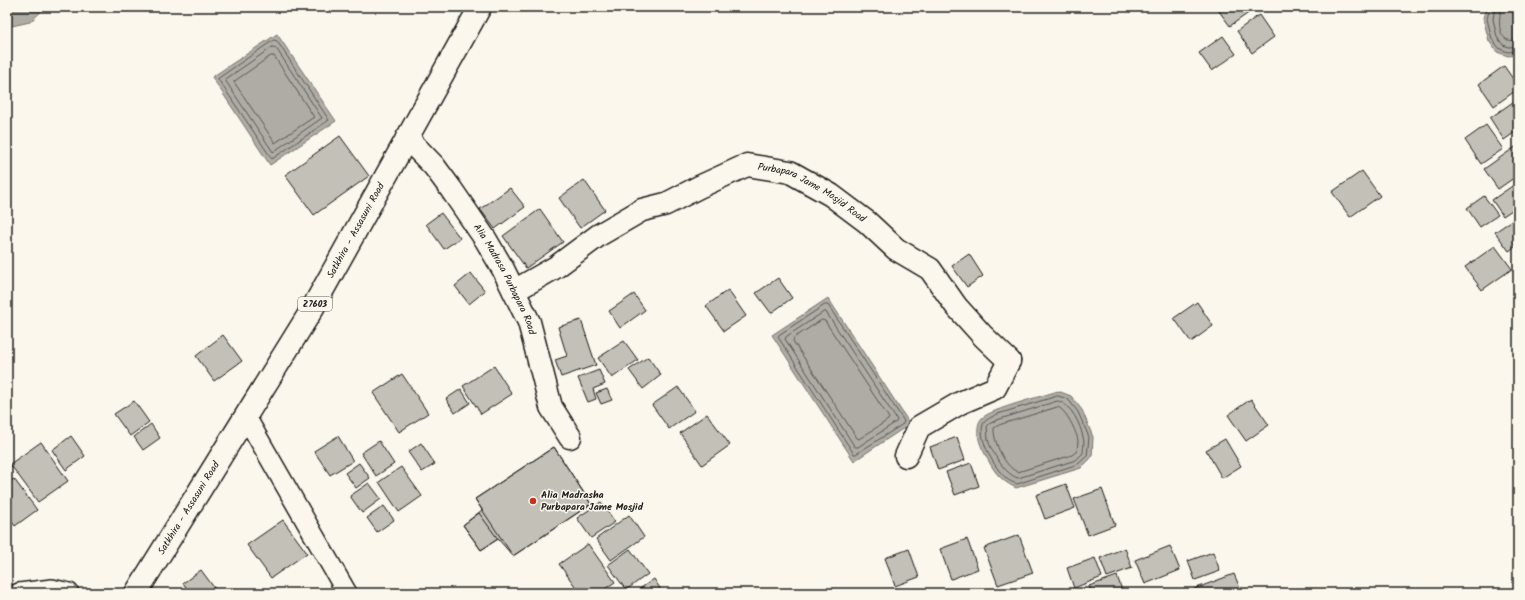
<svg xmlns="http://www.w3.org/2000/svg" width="1525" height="600" viewBox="0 0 1525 600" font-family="Kalam,sans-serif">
	<rect width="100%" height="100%" fill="#fbf7ec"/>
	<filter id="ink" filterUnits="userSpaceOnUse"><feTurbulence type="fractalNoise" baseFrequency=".025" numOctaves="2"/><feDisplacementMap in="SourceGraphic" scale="8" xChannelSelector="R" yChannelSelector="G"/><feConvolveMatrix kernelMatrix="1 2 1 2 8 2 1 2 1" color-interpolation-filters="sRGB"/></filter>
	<g filter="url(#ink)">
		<path fill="#afaca5" stroke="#74726e" d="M 7,7 L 46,7 L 30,22 L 7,27 Z
			M 1486,7 L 1518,7 L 1518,55 L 1508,56 L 1497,52 L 1489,41 L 1483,18 Z
			M 277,34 L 336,121 L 270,165 L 212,77 Z
			M 828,298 L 910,424 L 854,461 L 772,335 Z
			M 1058,391 L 1071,396 L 1082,410 L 1093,437 L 1092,457 L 1081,468 L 1016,488 C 998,479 993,470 984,452 C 979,444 974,426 982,418 C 991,409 1043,396 1058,391 Z"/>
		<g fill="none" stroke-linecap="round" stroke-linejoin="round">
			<path stroke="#575653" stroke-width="1" d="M 1490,7 L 1487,19 L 1492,39 L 1500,49 L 1508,52 L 1518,51
				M 1495,7 L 1493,19 L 1497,37 L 1503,45 L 1509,47 L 1518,46
				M 1501,7 C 1500,17 1496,35 1508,40 C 1511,41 1515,40 1518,40
				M 274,40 L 277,41 L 329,120 L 272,159 L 218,79 Z
				M 273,47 L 276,48 L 322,118 L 273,152 L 225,80 Z
				M 271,56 L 274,56 L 314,117 L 275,143 L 234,82 Z
				M 825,305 L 828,305 L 904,421 L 903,424 L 856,454 L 854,454 L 778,337 L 779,335 Z
				M 824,312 L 826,312 L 897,420 L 896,422 L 858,447 L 855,447 L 785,339 L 786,337 Z
				M 822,320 L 825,321 L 889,418 L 888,420 L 859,439 L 857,438 L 793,341 L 794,338 Z
				M 1058,396 L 1068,399 L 1078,412 L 1089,437 L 1087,456 L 1078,464 L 1017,484 C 1014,483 1009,481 1006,478 C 995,469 978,439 983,425 C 984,420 991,418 995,415 Z
				M 1058,401 C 1072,405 1080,424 1083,437 C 1085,442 1083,449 1083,453 L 1076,460 L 1018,478 C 1006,475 993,454 989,443 C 987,438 988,432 987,427 L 989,424 L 997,420 Z
				M 1058,407 C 1066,410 1077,432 1078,441 C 1078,444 1077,448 1077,451 L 1072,455 L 1018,472 C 1005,468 993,441 994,428 L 999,425 Z"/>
		</g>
		<path fill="#c3c0b8" stroke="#1c1c1c" d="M 1216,7 L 1257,7 L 1230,26 Z
			M 1259,15 L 1274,37 L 1252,53 L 1237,31 Z
			M 1223,36 L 1236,54 L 1212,71 L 1199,53 Z
			M 1504,66 L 1518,86 L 1518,89 L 1494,106 L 1479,84 Z
			M 1513,102 L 1518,109 L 1518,130 L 1504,140 L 1490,118 Z
			M 1486,125 L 1503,149 L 1481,164 L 1465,140 Z
			M 340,136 L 369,176 L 314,215 L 285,175 Z
			M 1518,145 L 1518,175 L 1498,189 L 1484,169 Z
			M 1362,171 L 1380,196 L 1350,217 L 1332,192 Z
			M 584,180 L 605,210 L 580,228 L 559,198 Z
			M 1518,182 L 1518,206 L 1503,216 L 1492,200 Z
			M 510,188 L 525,207 L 495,229 L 480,209 Z
			M 1484,196 L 1498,215 L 1480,227 L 1467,208 Z
			M 540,209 L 563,242 L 526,268 L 503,236 Z
			M 441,213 L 460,238 L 444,249 L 426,224 Z
			M 1514,219 L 1518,225 L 1518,245 L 1509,251 L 1495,232 Z
			M 1495,246 L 1512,269 L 1482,290 L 1465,267 Z
			M 969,254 L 983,276 L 967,287 L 952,266 Z
			M 471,273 L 485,291 L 469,304 L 455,286 Z
			M 778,278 L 792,298 L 771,313 L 756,293 Z
			M 728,290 L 746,316 L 724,331 L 706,306 Z
			M 634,294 L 645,310 L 620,328 L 609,311 Z
			M 1197,302 L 1213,326 L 1191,342 L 1174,318 Z
			M 581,320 L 596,365 L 561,377 L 555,360 L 567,356 L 558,327 Z
			M 223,335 L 242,361 L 214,381 L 196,356 Z
			M 624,341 L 638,360 L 612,378 L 598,358 Z
			M 648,357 L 661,375 L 643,389 L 629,370 Z
			M 494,366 L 512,394 L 481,414 L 463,386 Z
			M 599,370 L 605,384 L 593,389 L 596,399 L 588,402 L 578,378 Z
			M 402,374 L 428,413 L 399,432 L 373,393 Z
			M 678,387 L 695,411 L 669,429 L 652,405 Z
			M 461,389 L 470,403 L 455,413 L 446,399 Z
			M 607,389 L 612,400 L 601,404 L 596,393 Z
			M 1251,399 L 1269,425 L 1246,441 L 1228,415 Z
			M 134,401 L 149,422 L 130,436 L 114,414 Z
			M 707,414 L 730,445 L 702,465 L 680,433 Z
			M 151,424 L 160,438 L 143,450 L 134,437 Z
			M 71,436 L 85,456 L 66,470 L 52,450 Z
			M 338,436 L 353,461 L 330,475 L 314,451 Z
			M 957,437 L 965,460 L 938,470 L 930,447 Z
			M 1225,439 L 1241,466 L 1222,478 L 1206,450 Z
			M 379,441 L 394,464 L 376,476 L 361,453 Z
			M 41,442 L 68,481 L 38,502 L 10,464 Z
			M 421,443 L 435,464 L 422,472 L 408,452 Z
			M 554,447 L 591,504 L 513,556 L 475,499 Z
			M 554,447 L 591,504 L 513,556 L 498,539 L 481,550 L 463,525 L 482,510 L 475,499 Z
			M 359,463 L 370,478 L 356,488 L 345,473 Z
			M 971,463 L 979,486 L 955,495 L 946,472 Z
			M 401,467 L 422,496 L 399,512 L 379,482 Z
			M 14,479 L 37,510 L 15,526 L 7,514 L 7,484 Z
			M 369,483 L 381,499 L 362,513 L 350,496 Z
			M 1066,484 L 1075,508 L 1045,519 L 1036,495 Z
			M 1102,489 L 1115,525 L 1088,535 L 1074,499 Z
			M 601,502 L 615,522 L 591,538 L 577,518 Z
			M 384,506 L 394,520 L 377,532 L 367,518 Z
			M 479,513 L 498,539 L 481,550 L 463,525 Z
			M 629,515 L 644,537 L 611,560 L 596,539 Z
			M 283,520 L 307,553 L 271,578 L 247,545 Z
			M 1019,535 L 1033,573 L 998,585 L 984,548 Z
			M 967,539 L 978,569 L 951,579 L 940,549 Z
			M 588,544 L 615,582 L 599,593 L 580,593 L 559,564 Z
			M 1170,546 L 1180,570 L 1145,584 L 1135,560 Z
			M 1125,548 L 1132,568 L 1107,577 L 1100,558 Z
			M 630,549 L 648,574 L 626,590 L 608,565 Z
			M 909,549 L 919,577 L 895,586 L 885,558 Z
			M 1213,552 L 1220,571 L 1195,580 L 1188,561 Z
			M 1095,558 L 1102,577 L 1074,588 L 1067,568 Z
			M 201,570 L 218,593 L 190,593 L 183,583 Z
			M 1234,574 L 1242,593 L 1196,593 L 1194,589 Z
			M 1117,576 L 1123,593 L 1092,593 L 1089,586 Z
			M 654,579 L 663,593 L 634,593 Z"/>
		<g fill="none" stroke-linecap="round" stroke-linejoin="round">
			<g stroke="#1c1c1c" stroke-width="22">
				<path id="minor" d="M 246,417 L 347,593
					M 19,593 L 52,589 L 69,593"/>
			</g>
			<g stroke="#1c1c1c" stroke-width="25">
				<path id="tertiary" d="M 906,456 L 919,427 L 960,403 L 995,388 L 1009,361"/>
			</g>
			<g stroke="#1c1c1c" stroke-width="25">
				<g id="secondary">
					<path id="s1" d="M 407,138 L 434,166 L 451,189 L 486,240 L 503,269 L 529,322 L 551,407 L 570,437"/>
					<path id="s2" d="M 514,291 L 556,267 L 599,235 L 642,210 L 666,204 L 699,187 L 747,165 L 790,172 L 831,195 L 867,222 L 896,249 L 930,269 L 956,306 L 983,336 L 1009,361"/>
				</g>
			</g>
			<g stroke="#1c1c1c" stroke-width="25">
				<g id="primary">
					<path id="s3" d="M 136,593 L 311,311 L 480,7"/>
				</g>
			</g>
			<use href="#minor" stroke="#fbf7ec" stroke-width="19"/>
			<use href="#tertiary" stroke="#fbf7ec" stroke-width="22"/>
			<use href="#secondary" stroke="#fbf7ec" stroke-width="22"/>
			<use href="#primary" stroke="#fbf7ec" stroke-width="22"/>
		</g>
	</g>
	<circle fill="#c8321e" stroke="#fbf7ec" stroke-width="1.5" cx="533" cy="501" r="4"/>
	<g text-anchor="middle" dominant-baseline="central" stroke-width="3" stroke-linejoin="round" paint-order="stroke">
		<rect fill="#fbf7ec" stroke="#5f5e5a" stroke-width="1" x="298" y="297" width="34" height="14" rx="3"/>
		<g font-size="9" font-weight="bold" fill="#1c1c1c">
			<text x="315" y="304">Z7603</text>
		</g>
		<g font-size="10" fill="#1c1c1c" stroke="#fbf7ec">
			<text stroke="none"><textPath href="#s2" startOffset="338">Purbapara Jame Mosjid Road</textPath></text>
			<text stroke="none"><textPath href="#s3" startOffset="424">Satkhira - Assasuni Road</textPath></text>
			<text stroke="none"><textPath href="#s1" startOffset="173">Alia Madrasa Purbapara Road</textPath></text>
			<text stroke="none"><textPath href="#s3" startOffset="100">Satkhira - Assasuni Road</textPath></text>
		</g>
		<g font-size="10" font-weight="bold" fill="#1c1c1c" stroke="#fbf7ec" text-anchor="start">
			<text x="541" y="495">Alia Madrasha<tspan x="541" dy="12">Purbapara Jame Mosjid</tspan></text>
		</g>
	</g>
	<rect width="1525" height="600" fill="none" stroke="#fbf7ec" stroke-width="24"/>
	<rect x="12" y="12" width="1501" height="576" fill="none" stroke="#1c1c1c" stroke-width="1.5" filter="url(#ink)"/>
</svg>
